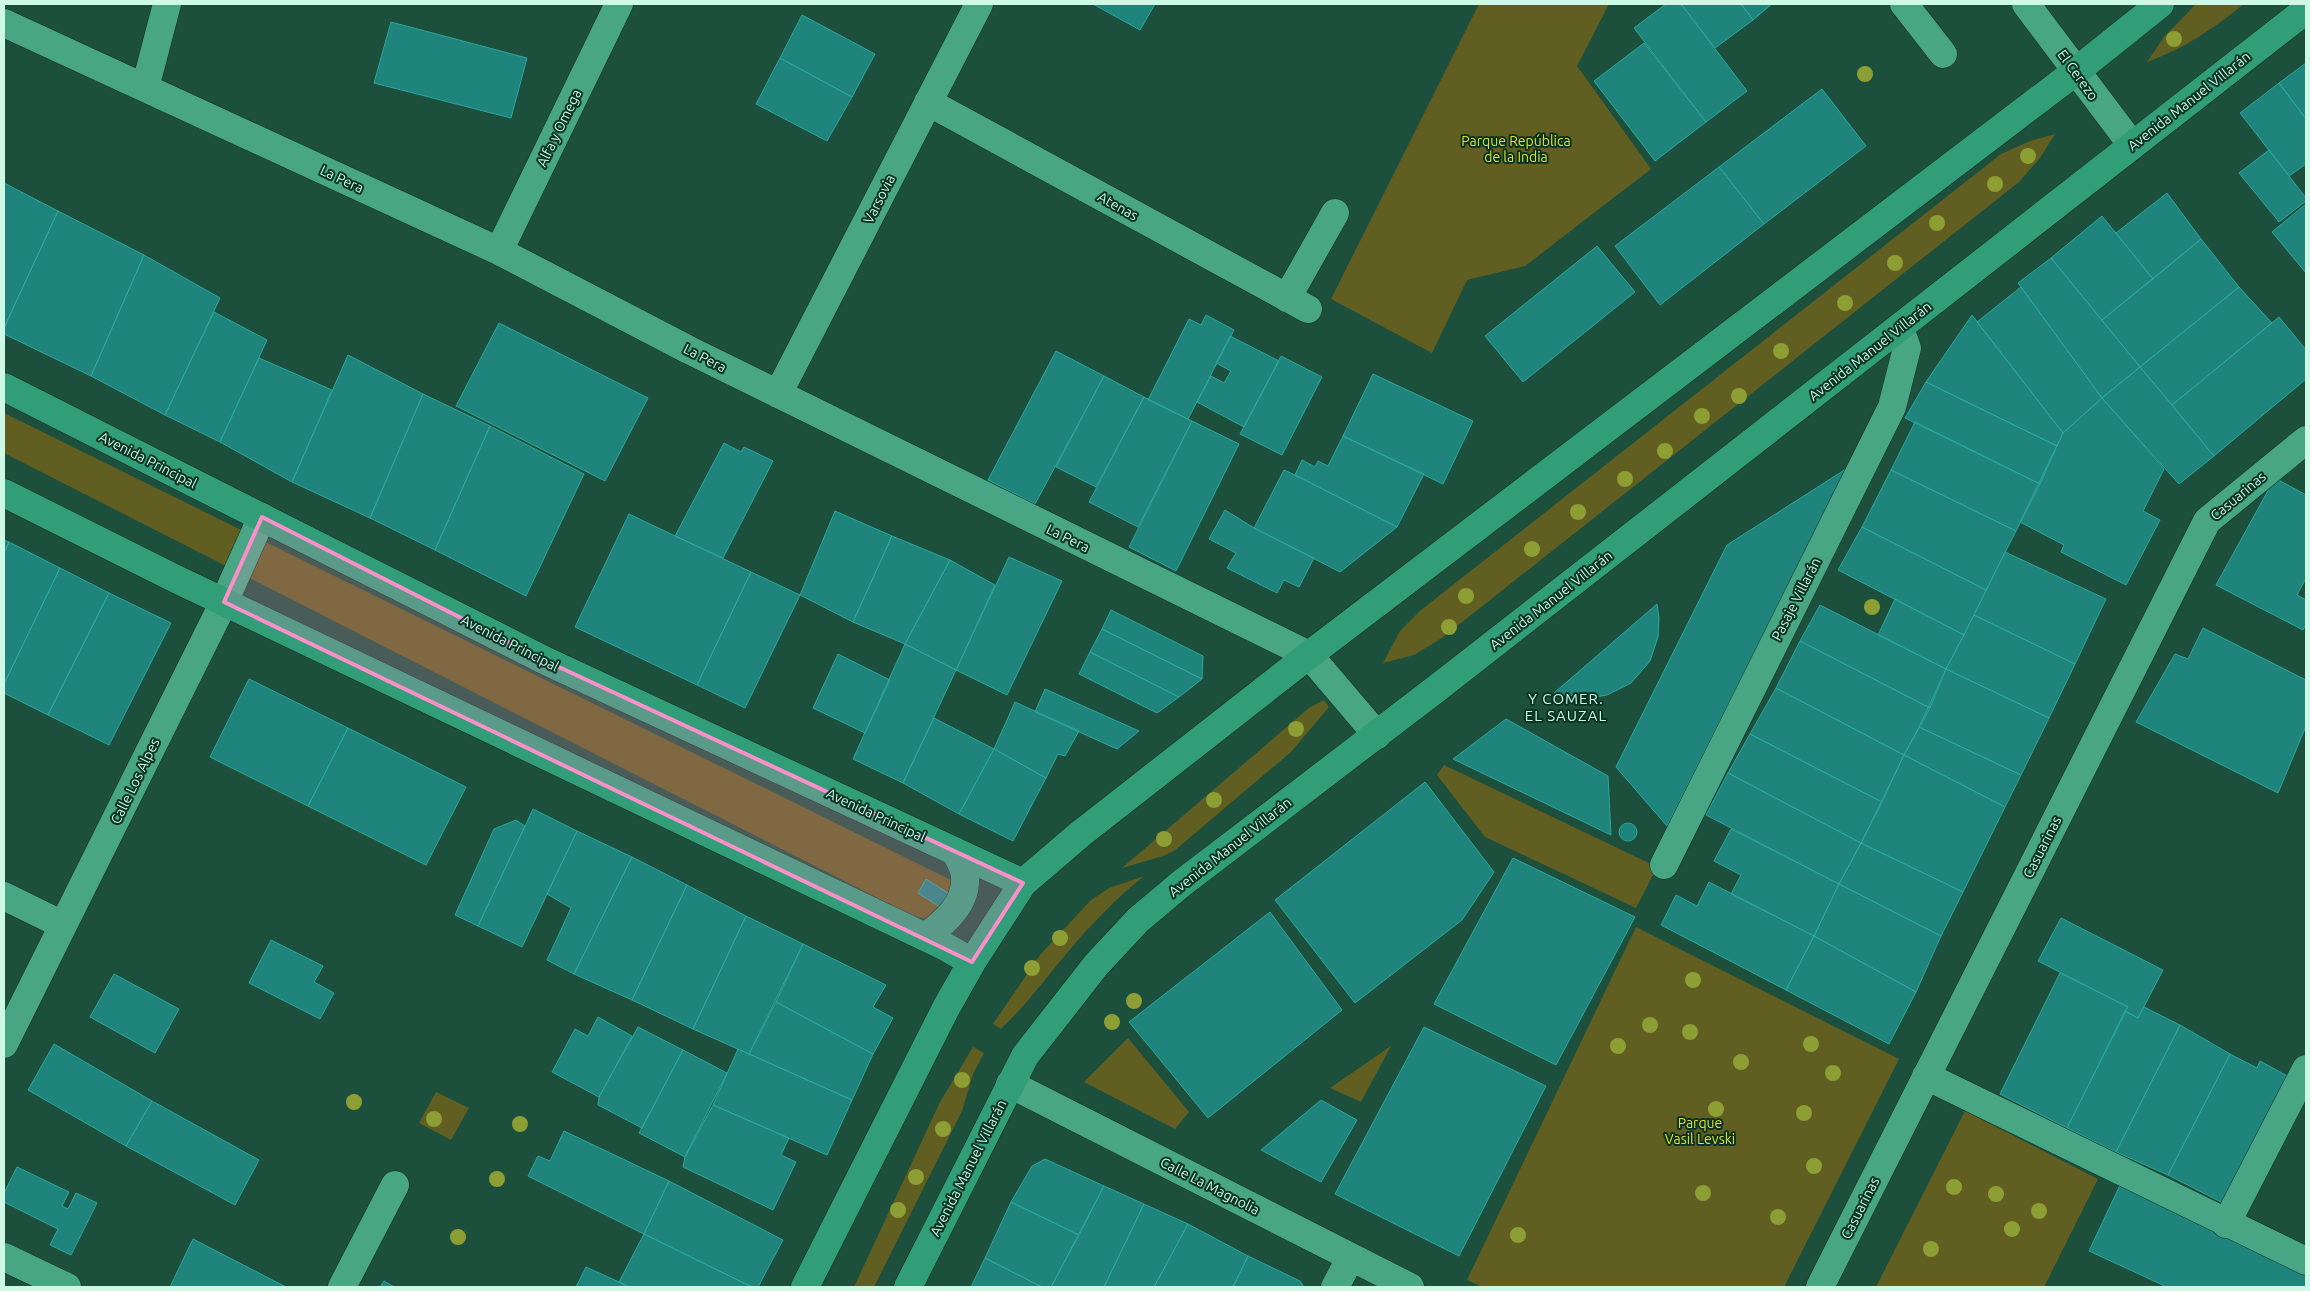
<svg xmlns="http://www.w3.org/2000/svg" width="2310" height="1291" viewBox="0 0 2310 1291" font-family="Ubuntu,sans-serif">
	<rect width="100%" height="100%" fill="#1d4f3d"/>
	<path fill="#615e21" d="M 1479,4 L 1609,4 L 1577,66 L 1651,169 L 1525,266 L 1467,280 L 1432,353 L 1331,299 Z
		M 2196,4 L 2244,4 C 2211,30 2187,47 2147,62 L 2164,37 Z
		M 2055,134 L 2040,158 L 2019,182 L 1442,638 L 1414,655 L 1383,663 L 1400,631 L 1421,610 L 2001,154 L 2030,141 Z
		M 4,413 L 951,880 L 955,902 L 936,922 L 911,915 L 4,453 Z
		M 1324,700 L 1329,707 L 1291,752 L 1174,851 L 1163,856 L 1122,868 L 1309,708 Z
		M 1444,765 L 1657,867 L 1636,908 L 1485,837 L 1437,775 Z
		M 1144,876 C 1118,897 1094,921 1072,947 C 1049,974 1028,1003 1001,1029 L 993,1024 L 1040,955 L 1090,901 L 1109,888 Z
		M 1636,927 L 1899,1059 L 1784,1287 L 1482,1287 L 1467,1280 Z
		M 1128,1038 L 1189,1112 L 1175,1129 L 1084,1082 Z
		M 1391,1046 L 1361,1102 L 1330,1088 Z
		M 973,1047 L 984,1053 L 973,1074 L 962,1111 L 874,1287 L 854,1287 L 940,1102 Z
		M 436,1092 L 469,1108 L 451,1140 L 419,1123 Z
		M 1965,1111 L 2098,1179 L 2044,1287 L 1876,1287 Z"/>
	<path fill="#1f847c" stroke="#2da79c" d="M 1093,4 L 1155,4 L 1140,30 Z
		M 1666,4 L 1681,4 L 1747,91 L 1706,122 L 1634,28 Z
		M 1681,4 L 1741,4 L 1753,20 L 1715,48 Z
		M 1741,4 L 1772,4 L 1753,20 Z
		M 802,15 L 875,54 L 852,97 L 780,58 Z
		M 391,22 L 527,58 L 511,118 L 374,83 Z
		M 1644,43 L 1706,122 L 1655,161 L 1594,81 Z
		M 780,58 L 852,97 L 827,141 L 756,104 Z
		M 2306,63 L 2306,119 L 2279,83 Z
		M 2279,83 L 2306,119 L 2306,164 L 2289,176 L 2240,113 Z
		M 1822,89 L 1866,146 L 1764,224 L 1719,167 Z
		M 2269,150 L 2306,198 L 2306,201 L 2279,222 L 2239,173 Z
		M 1719,167 L 1764,224 L 1660,305 L 1615,246 Z
		M 4,183 L 58,211 L 4,328 Z
		M 2167,193 L 2201,239 L 2153,279 L 2116,233 Z
		M 2306,204 L 2306,273 L 2272,232 Z
		M 58,211 L 144,255 L 91,376 L 4,334 L 4,328 Z
		M 2102,216 L 2153,279 L 2102,320 L 2051,258 Z
		M 2201,239 L 2239,287 L 2140,367 L 2102,320 Z
		M 1597,246 L 1635,292 L 1523,382 L 1485,336 Z
		M 144,255 L 220,298 L 165,415 L 91,376 Z
		M 2051,258 L 2140,367 L 2102,398 L 2018,283 Z
		M 2021,287 L 2102,398 L 2063,433 L 1977,322 Z
		M 2239,287 L 2272,323 L 2172,405 L 2140,367 Z
		M 214,312 L 267,340 L 220,442 L 165,415 Z
		M 1206,315 L 1234,330 L 1188,419 L 1148,400 L 1189,319 L 1201,325 Z
		M 1972,315 L 2063,433 L 2057,446 L 1926,382 Z
		M 2279,317 L 2306,350 L 2306,379 L 2214,456 L 2172,405 Z
		M 499,323 L 648,398 L 605,481 L 456,406 Z
		M 1230,336 L 1279,361 L 1244,427 L 1197,402 L 1211,376 L 1224,383 L 1231,371 L 1216,363 Z
		M 1056,351 L 1104,376 L 1035,504 L 988,480 Z
		M 348,355 L 423,394 L 370,518 L 292,482 Z
		M 1281,356 L 1322,377 L 1282,455 L 1240,434 Z
		M 259,358 L 332,390 L 292,482 L 220,442 Z
		M 2140,367 L 2214,456 L 2179,484 L 2102,398 Z
		M 1373,374 L 1473,421 L 1443,484 L 1343,436 Z
		M 1104,376 L 1144,397 L 1096,487 L 1056,467 Z
		M 1926,382 L 2057,446 L 2040,484 L 1905,418 Z
		M 423,394 L 490,426 L 435,550 L 370,518 Z
		M 1144,397 L 1192,421 L 1138,527 L 1089,502 Z
		M 2102,398 L 2164,469 L 2143,511 L 2160,520 L 2126,585 L 2061,552 L 2064,545 L 2020,522 L 2063,433 Z
		M 1192,421 L 1239,444 L 1176,571 L 1129,547 Z
		M 1915,422 L 2040,484 L 2016,531 L 1891,470 Z
		M 490,426 L 584,474 L 526,596 L 435,550 Z
		M 1343,436 L 1424,474 L 1397,527 L 1295,475 L 1302,460 L 1315,467 L 1318,461 L 1328,466 Z
		M 724,443 L 741,452 L 744,447 L 773,461 L 723,558 L 675,536 Z
		M 1846,469 L 1667,826 L 1616,767 L 1727,545 Z
		M 1284,470 L 1295,475 L 1397,527 L 1340,572 L 1254,528 Z
		M 1891,470 L 2016,531 L 1986,590 L 1862,527 Z
		M 2275,478 L 2306,495 L 2306,578 L 2297,595 L 2306,600 L 2306,624 L 2303,630 L 2216,585 Z
		M 1225,510 L 1254,528 L 1314,558 L 1299,587 L 1284,580 L 1277,593 L 1227,568 L 1236,553 L 1209,539 Z
		M 835,511 L 892,536 L 853,622 L 800,595 Z
		M 629,514 L 751,572 L 697,685 L 575,627 Z
		M 1862,527 L 1986,590 L 1964,635 L 1838,570 Z
		M 892,536 L 950,560 L 905,644 L 853,622 Z
		M 4,540 L 9,542 L 4,553 Z
		M 9,542 L 60,568 L 4,684 L 4,553 Z
		M 2005,552 L 2106,599 L 2075,664 L 1974,615 Z
		M 1009,557 L 1062,581 L 1007,695 L 956,670 Z
		M 950,560 L 995,585 L 956,670 L 905,644 Z
		M 60,568 L 109,593 L 48,715 L 4,693 L 4,684 Z
		M 751,572 L 800,595 L 745,708 L 697,685 Z
		M 109,593 L 171,623 L 109,745 L 48,715 Z
		M 1895,599 L 1964,635 L 1946,669 L 1878,635 Z
		M 1657,604 L 1659,618 L 1658,637 L 1650,661 L 1631,683 L 1607,695 L 1590,698 L 1554,693 Z
		M 1820,605 L 1946,669 L 1930,708 L 1800,641 Z
		M 1111,610 L 1203,656 L 1202,679 L 1102,629 Z
		M 1974,615 L 2075,664 L 2049,718 L 1946,669 Z
		M 2203,628 L 2306,680 L 2306,726 L 2278,793 L 2136,722 L 2175,654 L 2188,659 Z
		M 1102,629 L 1202,679 L 1179,697 L 1090,652 Z
		M 1800,641 L 1930,708 L 1904,755 L 1776,688 Z
		M 905,644 L 956,670 L 903,783 L 853,759 Z
		M 1090,652 L 1179,697 L 1157,713 L 1079,674 Z
		M 838,654 L 890,680 L 865,733 L 813,708 Z
		M 1946,669 L 2049,718 L 2021,775 L 1919,727 Z
		M 249,679 L 348,728 L 308,806 L 210,757 Z
		M 1776,688 L 1904,755 L 1882,802 L 1750,734 Z
		M 1045,689 L 1139,731 L 1117,749 L 1035,712 Z
		M 1015,702 L 1079,731 L 1065,756 L 1058,754 L 1046,778 L 994,749 Z
		M 934,718 L 994,749 L 959,814 L 903,783 Z
		M 1506,719 L 1608,776 L 1611,835 L 1453,759 Z
		M 1919,727 L 2021,775 L 2005,807 L 1904,755 Z
		M 348,728 L 466,787 L 426,865 L 308,806 Z
		M 1750,734 L 1882,802 L 1861,843 L 1728,773 Z
		M 994,749 L 1046,778 L 1013,841 L 959,814 Z
		M 1904,755 L 2005,807 L 1963,892 L 1861,843 Z
		M 1728,773 L 1861,843 L 1839,884 L 1706,815 Z
		M 1425,782 L 1494,872 L 1462,920 L 1355,1003 L 1275,900 Z
		M 533,809 L 577,831 L 522,947 L 478,926 Z
		M 516,820 L 525,826 L 478,926 L 455,915 L 494,829 Z
		M1619 832a9 9 0 1 1 18 0a9 9 0 1 1-18 0Z
		M 1731,829 L 1839,884 L 1814,936 L 1731,894 L 1741,875 L 1714,861 Z
		M 577,831 L 632,857 L 574,974 L 547,960 L 571,908 L 547,894 Z
		M 1861,843 L 1963,892 L 1941,936 L 1839,884 Z
		M 632,857 L 687,885 L 632,1000 L 574,974 Z
		M 1513,858 L 1635,917 L 1556,1065 L 1434,1004 Z
		M 926,879 L 948,893 L 945,905 L 940,907 L 918,893 Z
		M 1709,882 L 1814,936 L 1786,990 L 1661,925 L 1676,895 L 1697,906 Z
		M 1839,884 L 1941,936 L 1916,992 L 1814,936 Z
		M 687,885 L 746,916 L 693,1029 L 632,1000 Z
		M 1270,912 L 1342,1010 L 1208,1118 L 1129,1022 Z
		M 746,916 L 803,944 L 749,1054 L 693,1029 Z
		M 2061,918 L 2163,970 L 2138,1018 L 2125,1011 L 2128,1007 L 2038,961 Z
		M 1814,936 L 1916,992 L 1889,1044 L 1786,990 Z
		M 271,940 L 323,966 L 314,982 L 334,993 L 320,1019 L 249,983 Z
		M 803,944 L 886,985 L 873,1007 L 893,1018 L 873,1054 L 776,1002 Z
		M 2060,973 L 2128,1007 L 2067,1128 L 2000,1094 Z
		M 114,974 L 179,1009 L 155,1053 L 90,1017 Z
		M 776,1002 L 873,1054 L 852,1100 L 749,1054 Z
		M 2144,1007 L 2180,1025 L 2116,1152 L 2067,1128 L 2125,1011 L 2138,1018 Z
		M 598,1017 L 632,1036 L 599,1097 L 552,1072 L 575,1029 L 588,1036 Z
		M 2180,1025 L 2230,1054 L 2168,1175 L 2116,1152 Z
		M 638,1027 L 683,1050 L 642,1128 L 598,1105 L 599,1097 Z
		M 1424,1027 L 1546,1086 L 1459,1256 L 1335,1194 Z
		M 54,1044 L 152,1101 L 126,1146 L 28,1090 Z
		M 738,1049 L 852,1100 L 827,1155 L 713,1105 Z
		M 683,1050 L 727,1073 L 685,1157 L 639,1133 Z
		M 2230,1054 L 2257,1068 L 2260,1061 L 2291,1078 L 2225,1204 L 2168,1175 Z
		M 1321,1100 L 1357,1120 L 1321,1182 L 1261,1150 Z
		M 152,1101 L 259,1160 L 235,1205 L 126,1146 Z
		M 713,1105 L 789,1138 L 781,1155 L 796,1162 L 773,1210 L 683,1167 L 685,1157 Z
		M 564,1131 L 669,1181 L 644,1234 L 528,1176 L 538,1156 L 550,1161 Z
		M 1045,1159 L 1104,1186 L 1079,1235 L 1011,1202 L 1032,1166 Z
		M 17,1167 L 69,1192 L 62,1206 L 68,1209 L 76,1193 L 97,1203 L 71,1255 L 50,1245 L 58,1229 L 4,1202 L 4,1193 Z
		M 669,1181 L 783,1240 L 758,1287 L 752,1287 L 644,1234 Z
		M 2121,1183 L 2306,1273 L 2306,1287 L 2167,1287 L 2089,1251 Z
		M 1104,1186 L 1144,1204 L 1104,1287 L 1051,1287 Z
		M 1011,1202 L 1079,1235 L 1051,1287 L 1042,1287 L 985,1258 Z
		M 1144,1204 L 1188,1224 L 1154,1287 L 1104,1287 Z
		M 1188,1224 L 1248,1256 L 1233,1287 L 1154,1287 Z
		M 644,1234 L 752,1287 L 629,1287 L 619,1282 Z
		M 193,1239 L 286,1287 L 170,1287 Z
		M 1248,1256 L 1300,1281 L 1304,1287 L 1233,1287 Z
		M 985,1258 L 1042,1287 L 971,1287 Z
		M 586,1267 L 619,1282 L 629,1287 L 576,1287 Z
		M 384,1281 L 394,1287 L 380,1287 Z"/>
	<g fill="none" stroke-linecap="round" stroke-linejoin="round">
		<g stroke="#143226" stroke-width="29">
			<path id="minor" d="M 1904,4 L 1943,54
				M 2026,4 L 2132,145
				M 4,23 L 499,251 L 689,350 L 1309,655 L 1377,735
				M 145,88 L 167,4
				M 928,102 L 1308,309
				M 499,251 L 619,4
				M 1287,298 L 1335,213
				M 778,394 L 979,4
				M 1664,865 L 1892,407 L 1907,348 L 1900,328
				M 4,896 L 63,925
				M 4,1044 L 224,602 L 262,517
				M 1926,1076 L 2306,1261
				M 1010,1084 L 1410,1287
				M 2226,1224 L 2306,1069
				M 4,1257 L 67,1287
				M 342,1287 L 395,1185
				M 1335,1287 L 1351,1257
				M 1820,1287 L 2207,521 L 2306,440"/>
		</g>
		<g stroke="#143226" stroke-width="29">
			<path id="major" d="M 4,387 L 546,661 L 1023,883
				M 4,493 L 174,578 L 944,946 L 972,962
				M 925,937 C 944,923 967,904 965,877 C 965,869 959,859 955,851
				M 805,1287 L 946,1008 L 972,962 L 1023,883 L 1079,835 L 1309,655 L 2075,72 L 2160,4
				M 908,1287 L 1025,1056 L 1096,965 L 1138,920 L 1182,883 L 1436,689 L 2306,10"/>
		</g>
		<use href="#minor" stroke="#48a684" stroke-width="28"/>
		<use href="#major" stroke="#319d79" stroke-width="28"/>
	</g>
	<g fill="#8d9e34">
		<circle cx="2174" cy="39" r="8"/>
		<circle cx="1865" cy="74" r="8"/>
		<circle cx="2028" cy="156" r="8"/>
		<circle cx="1995" cy="184" r="8"/>
		<circle cx="1937" cy="223" r="8"/>
		<circle cx="1895" cy="263" r="8"/>
		<circle cx="1845" cy="303" r="8"/>
		<circle cx="1781" cy="351" r="8"/>
		<circle cx="1739" cy="396" r="8"/>
		<circle cx="1702" cy="416" r="8"/>
		<circle cx="1665" cy="451" r="8"/>
		<circle cx="1625" cy="479" r="8"/>
		<circle cx="1578" cy="512" r="8"/>
		<circle cx="1532" cy="549" r="8"/>
		<circle cx="1466" cy="596" r="8"/>
		<circle cx="1872" cy="607" r="8"/>
		<circle cx="1449" cy="627" r="8"/>
		<circle cx="1296" cy="729" r="8"/>
		<circle cx="1214" cy="800" r="8"/>
		<circle cx="1164" cy="839" r="8"/>
		<circle cx="1060" cy="938" r="8"/>
		<circle cx="1032" cy="968" r="8"/>
		<circle cx="1693" cy="980" r="8"/>
		<circle cx="1134" cy="1001" r="8"/>
		<circle cx="1112" cy="1022" r="8"/>
		<circle cx="1650" cy="1025" r="8"/>
		<circle cx="1690" cy="1032" r="8"/>
		<circle cx="1811" cy="1044" r="8"/>
		<circle cx="1618" cy="1046" r="8"/>
		<circle cx="1741" cy="1062" r="8"/>
		<circle cx="1833" cy="1073" r="8"/>
		<circle cx="962" cy="1080" r="8"/>
		<circle cx="354" cy="1102" r="8"/>
		<circle cx="1716" cy="1109" r="8"/>
		<circle cx="1804" cy="1113" r="8"/>
		<circle cx="434" cy="1119" r="8"/>
		<circle cx="520" cy="1124" r="8"/>
		<circle cx="943" cy="1129" r="8"/>
		<circle cx="1814" cy="1166" r="8"/>
		<circle cx="916" cy="1177" r="8"/>
		<circle cx="497" cy="1179" r="8"/>
		<circle cx="1954" cy="1187" r="8"/>
		<circle cx="1703" cy="1193" r="8"/>
		<circle cx="1996" cy="1194" r="8"/>
		<circle cx="898" cy="1210" r="8"/>
		<circle cx="2039" cy="1211" r="8"/>
		<circle cx="1778" cy="1217" r="8"/>
		<circle cx="2012" cy="1229" r="8"/>
		<circle cx="1518" cy="1235" r="8"/>
		<circle cx="458" cy="1237" r="8"/>
		<circle cx="1931" cy="1249" r="8"/>
	</g>
	<path fill="#f990ca" fill-opacity="0.2" stroke="#f990ca" stroke-width="4" stroke-linejoin="round" d="M 262,517 L 546,661 L 1023,883 L 972,962 L 224,602 Z"/>
	<g text-anchor="middle" dominant-baseline="central" stroke-width="4" stroke-linejoin="round" paint-order="stroke">
		<g font-size="14" fill="#cdf9e5" stroke="#093325">
			<text transform="translate(2078 75) rotate(54)">El Cerezo</text>
			<text transform="translate(2189 101) rotate(-38)">Avenida Manuel Villarán</text>
			<text transform="translate(559 128) rotate(-64)">Alfa y Omega</text>
			<text transform="translate(342 179) rotate(25)">La Pera</text>
			<text transform="translate(879 199) rotate(-63)">Varsovia</text>
			<text transform="translate(1118 206) rotate(29)">Atenas</text>
			<text transform="translate(1870 351) rotate(-38)">Avenida Manuel Villarán</text>
			<text transform="translate(705 358) rotate(27)">La Pera</text>
			<text transform="translate(148 460) rotate(27)">Avenida Principal</text>
			<text transform="translate(2238 496) rotate(-40)">Casuarinas</text>
			<text transform="translate(1068 538) rotate(26)">La Pera</text>
			<text transform="translate(1796 599) rotate(-63)">Pasaje Villarán</text>
			<text transform="translate(1551 600) rotate(-38)">Avenida Manuel Villarán</text>
			<text transform="translate(510 643) rotate(27)">Avenida Principal</text>
			<text transform="translate(135 781) rotate(-64)">Calle Los Alpes</text>
			<text transform="translate(876 815) rotate(25)">Avenida Principal</text>
			<text transform="translate(1230 847) rotate(-38)">Avenida Manuel Villarán</text>
			<text transform="translate(2042 847) rotate(-63)">Casuarinas</text>
			<text transform="translate(968 1168) rotate(-63)">Avenida Manuel Villarán</text>
			<text transform="translate(1210 1186) rotate(27)">Calle La Magnolia</text>
			<text transform="translate(1860 1208) rotate(-63)">Casuarinas</text>
		</g>
		<g font-size="14" fill="#e8de2c" stroke="#093325">
			<text x="1516" y="141">Parque República<tspan x="1516" dy="16">de la India</tspan></text>
			<text x="1700" y="1123">Parque<tspan x="1700" dy="16">Vasil Levski</tspan></text>
		</g>
		<g font-size="15" letter-spacing="1" fill="#cdf9e5" stroke="#093325">
			<text x="1566" y="698">Y COMER.<tspan x="1566" dy="17">EL SAUZAL</tspan></text>
		</g>
	</g>
	<rect width="2310" height="1291" fill="none" stroke="#cdf9e5" stroke-width="10"/>
</svg>
